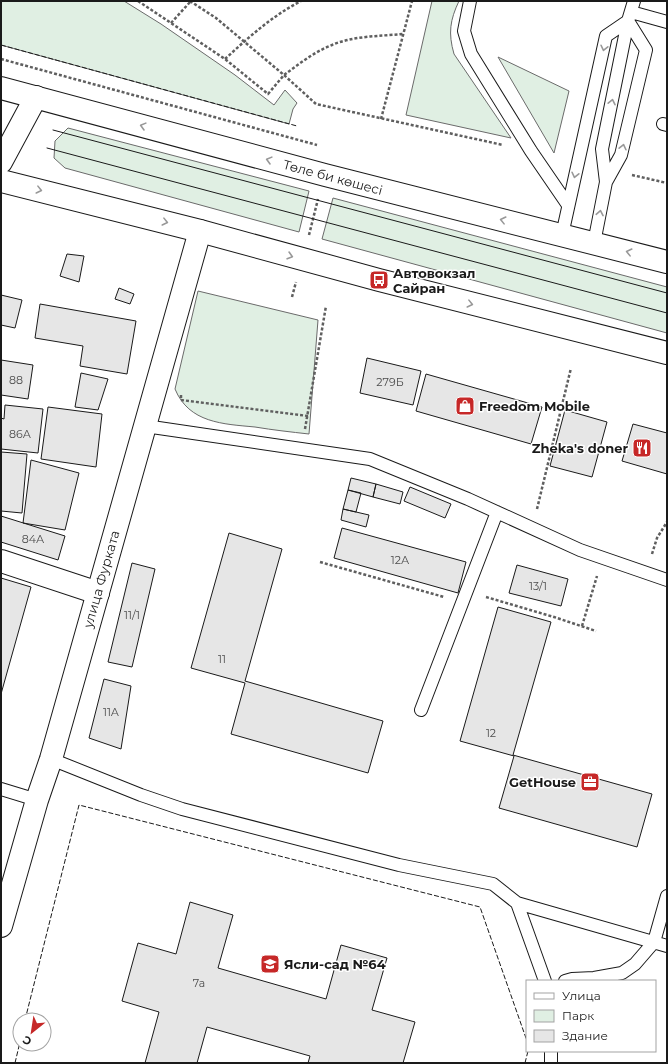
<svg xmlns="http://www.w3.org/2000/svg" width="668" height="1064" viewBox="0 0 668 1064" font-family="Montserrat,sans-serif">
	<rect width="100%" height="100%" fill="#fff"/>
	<path fill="#e0efe3" stroke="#6a6a6a" d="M 1,1 L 124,1 L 161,24 L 235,75 L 274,105 L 285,90 L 297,103 L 293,109 L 289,124 L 1,45 Z
		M 432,1 L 459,1 C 450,20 448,33 454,54 L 511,138 L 406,115 Z
		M 498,57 L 569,91 L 554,153 Z
		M 68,128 L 309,191 L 299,232 L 65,168 L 54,158 L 55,141 Z
		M 333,198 L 667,287 L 667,333 L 322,239 Z
		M 198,291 L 318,320 L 309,434 C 291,432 273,430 255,427 C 223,424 189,423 175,389 Z"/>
	<path fill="#e6e6e6" stroke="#1a1a1a" d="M 67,254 L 84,256 L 79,282 L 60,276 Z
		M 119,288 L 134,294 L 130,304 L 115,299 Z
		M 1,295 L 22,300 L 15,328 L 1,325 Z
		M 40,304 L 136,321 L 127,374 L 80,366 L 83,346 L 35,338 Z
		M 367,358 L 421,371 L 413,405 L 360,393 Z
		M 1,360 L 33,365 L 28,399 L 1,395 Z
		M 81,373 L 108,379 L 98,410 L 75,407 Z
		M 426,374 L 542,407 L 531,444 L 416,411 Z
		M 5,405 L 43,409 L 38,453 L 1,449 L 1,418 L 4,419 Z
		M 48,407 L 102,414 L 96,467 L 41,459 Z
		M 565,410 L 607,422 L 592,477 L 550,466 Z
		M 633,424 L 667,433 L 667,474 L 622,461 Z
		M 1,452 L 27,454 L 22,513 L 1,511 Z
		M 31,460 L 79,473 L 65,530 L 23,523 Z
		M 351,478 L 376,484 L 373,497 L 348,490 Z
		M 376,484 L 403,492 L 400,504 L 373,497 Z
		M 410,487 L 451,504 L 445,518 L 404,501 Z
		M 348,490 L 361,493 L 356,512 L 343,509 Z
		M 343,509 L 369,515 L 366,527 L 341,520 Z
		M 1,516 L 65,536 L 58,560 L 1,542 Z
		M 342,528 L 466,562 L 458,593 L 334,558 Z
		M 229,533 L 282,549 L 245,681 L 383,721 L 368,773 L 231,734 L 245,683 L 191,668 Z
		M 132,563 L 155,569 L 132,667 L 108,662 Z
		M 517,565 L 568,579 L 561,606 L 509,593 Z
		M 1,578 L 31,587 L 1,694 Z
		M 498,607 L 551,622 L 513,755 L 652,794 L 637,847 L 499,808 L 514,756 L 460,741 Z
		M 104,679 L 131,686 L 121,749 L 89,738 Z
		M 190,902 L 233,915 L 218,968 L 326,999 L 341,945 L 387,958 L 372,1010 L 415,1022 L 403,1063 L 308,1063 L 310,1056 L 207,1027 L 197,1063 L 145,1063 L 159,1012 L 122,1001 L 138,943 L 176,954 Z"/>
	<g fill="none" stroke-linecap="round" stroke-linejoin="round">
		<g stroke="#1a1a1a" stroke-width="14">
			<path id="service" d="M 470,1 L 464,31 L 471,54 L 531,151 L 568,205
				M 631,12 L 667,22
				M 663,124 L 667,125
				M 606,182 L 602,149 L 628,21 L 634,1
				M 562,235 L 606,36 L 628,21
				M 594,243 L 606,182 L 621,155 L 646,50 L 628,21
				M 145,426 L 370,459 L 468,499 L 580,550 L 667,580
				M 421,710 L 497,512
				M 51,759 L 141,795 L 182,809 L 399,865 L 493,884 L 517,903 L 667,946
				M 1,789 L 37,800
				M 517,903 L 545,981
				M 565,981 L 572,979 L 594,978 L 622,973 L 635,964 L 654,942 L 667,896
				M 551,1051 L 551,1063"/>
		</g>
		<g stroke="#1a1a1a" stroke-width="24">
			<path id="minor" d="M 1,162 L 36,97
				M 1,561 L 98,593"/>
		</g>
		<g stroke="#1a1a1a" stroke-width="24">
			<path id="tertiary" d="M 1,926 L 37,800 L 51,759 L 200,231"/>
		</g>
		<g stroke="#1a1a1a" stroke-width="24">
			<path id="secondary" d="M 1,88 L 325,175 L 667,262
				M 1,181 L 200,231 L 379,280 L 667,353"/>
		</g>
		<path stroke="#5f5f5f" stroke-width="2.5" stroke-dasharray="3 2" stroke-linecap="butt" d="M 138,1 L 225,59 L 268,94 L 284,75 L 316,104 L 503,145
			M 190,1 L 216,18 L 284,75 C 299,64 314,52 332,45 C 352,36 381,36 403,34
			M 171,23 L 191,1
			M 1,59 L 317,145
			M 225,59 C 249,37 272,16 301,1
			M 381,119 L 412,1
			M 632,175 L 667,183
			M 309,235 L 318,199
			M 292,297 L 296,282
			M 181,395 L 181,400 L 308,416
			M 305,429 L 326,306
			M 537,509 L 571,368
			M 652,554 L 657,538 L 667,522
			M 320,562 L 444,597
			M 486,597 L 554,617 L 596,631
			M 582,626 L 597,576"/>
		<use href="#service" stroke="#fff" stroke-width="12"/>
		<use href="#minor" stroke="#fff" stroke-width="22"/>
		<use href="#tertiary" stroke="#fff" stroke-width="22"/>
		<use href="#secondary" stroke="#fff" stroke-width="22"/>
		<path stroke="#1a1a1a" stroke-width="1" d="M 53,130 L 667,293
			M 47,148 L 667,313"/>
		<path stroke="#1a1a1a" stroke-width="1" stroke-dasharray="5 2" stroke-linecap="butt" d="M 1,45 L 297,126
			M 25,1020 L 79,805 L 480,907 L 527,1041
			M 15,1063 L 20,1042
			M 525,1063 L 528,1051"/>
	</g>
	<defs><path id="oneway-chevron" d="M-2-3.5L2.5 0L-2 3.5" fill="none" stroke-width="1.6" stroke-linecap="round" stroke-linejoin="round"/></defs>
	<g stroke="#989898">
		<use href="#oneway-chevron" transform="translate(604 48) rotate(103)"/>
		<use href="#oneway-chevron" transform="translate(612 102) rotate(-78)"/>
		<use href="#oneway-chevron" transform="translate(143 126) rotate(-165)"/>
		<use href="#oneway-chevron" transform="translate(623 147) rotate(-77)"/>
		<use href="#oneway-chevron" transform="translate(269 160) rotate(-165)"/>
		<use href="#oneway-chevron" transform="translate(575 175) rotate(103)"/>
		<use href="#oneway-chevron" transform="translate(39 190) rotate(14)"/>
		<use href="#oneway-chevron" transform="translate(600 213) rotate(-79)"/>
		<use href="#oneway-chevron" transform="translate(503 220) rotate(-166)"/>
		<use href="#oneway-chevron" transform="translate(165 222) rotate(14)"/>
		<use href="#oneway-chevron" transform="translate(629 252) rotate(-166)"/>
		<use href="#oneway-chevron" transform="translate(290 256) rotate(16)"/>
		<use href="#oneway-chevron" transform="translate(470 304) rotate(14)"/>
	</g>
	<defs>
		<g id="bus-square" transform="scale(1)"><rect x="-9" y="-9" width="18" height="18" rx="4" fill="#c62828" stroke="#fff"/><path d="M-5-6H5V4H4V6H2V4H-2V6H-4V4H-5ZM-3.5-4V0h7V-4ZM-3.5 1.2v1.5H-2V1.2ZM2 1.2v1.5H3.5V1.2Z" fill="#fff"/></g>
		<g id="shop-square" transform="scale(1)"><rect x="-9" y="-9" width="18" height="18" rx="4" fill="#c62828" stroke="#fff"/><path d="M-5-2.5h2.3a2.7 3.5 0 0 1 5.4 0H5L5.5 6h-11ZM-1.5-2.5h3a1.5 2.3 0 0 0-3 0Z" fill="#fff"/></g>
		<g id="restaurant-square" transform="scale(1)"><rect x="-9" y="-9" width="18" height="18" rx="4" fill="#c62828" stroke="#fff"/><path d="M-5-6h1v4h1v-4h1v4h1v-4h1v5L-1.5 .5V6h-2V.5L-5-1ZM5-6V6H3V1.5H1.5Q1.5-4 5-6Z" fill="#fff"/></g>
		<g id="office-square" transform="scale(1)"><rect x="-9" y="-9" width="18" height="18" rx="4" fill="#c62828" stroke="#fff"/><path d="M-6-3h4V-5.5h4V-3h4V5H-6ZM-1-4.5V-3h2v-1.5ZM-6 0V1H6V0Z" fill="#fff"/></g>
		<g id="school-square" transform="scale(1)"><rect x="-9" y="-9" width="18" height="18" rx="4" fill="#c62828" stroke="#fff"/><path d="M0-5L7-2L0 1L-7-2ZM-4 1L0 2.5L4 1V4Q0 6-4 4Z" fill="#fff"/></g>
	</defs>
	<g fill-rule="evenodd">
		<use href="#bus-square" x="379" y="280"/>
		<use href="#shop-square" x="465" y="406"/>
		<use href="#restaurant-square" x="642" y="448"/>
		<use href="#office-square" x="590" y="782"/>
		<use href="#school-square" x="270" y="964"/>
	</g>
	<g text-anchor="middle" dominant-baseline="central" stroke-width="3" stroke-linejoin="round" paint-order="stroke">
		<g font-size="11" fill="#4d4d4d">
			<text x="16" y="380">88</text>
			<text x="390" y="382">279Б</text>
			<text x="20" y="434">86А</text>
			<text x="33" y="539">84А</text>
			<text x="400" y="560">12А</text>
			<text x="538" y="586">13/1</text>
			<text x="132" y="615">11/1</text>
			<text x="222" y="659">11</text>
			<text x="111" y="712">11А</text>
			<text x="491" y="733">12</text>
			<text x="199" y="983">7а</text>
		</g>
		<g font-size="13" fill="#1a1a1a" stroke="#fff">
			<text transform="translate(333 177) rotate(15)">Төле би көшесі</text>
			<text transform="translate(101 579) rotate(-74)">улица Фурката</text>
		</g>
		<g font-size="13" font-weight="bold" fill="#1a1a1a" stroke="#fff" text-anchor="start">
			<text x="393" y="273">Автовокзал<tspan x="393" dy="15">Сайран</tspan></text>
			<text x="479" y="406">Freedom Mobile</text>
			<text x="628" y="448" text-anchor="end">Zheka's doner</text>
			<text x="576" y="782" text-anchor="end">GetHouse</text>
			<text x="284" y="964">Ясли-сад №64</text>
		</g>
	</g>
	<rect width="668" height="1064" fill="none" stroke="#1a1a1a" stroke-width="4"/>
	<rect x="526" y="980" width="130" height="72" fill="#ffffff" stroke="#a3a3a3"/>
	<rect x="534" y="993" width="20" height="6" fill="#ffffff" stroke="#a3a3a3"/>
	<text x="562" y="1000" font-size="12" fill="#1a1a1a">Улица</text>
	<rect x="534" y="1010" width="20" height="12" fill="#e0efe3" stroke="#a3a3a3"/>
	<text x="562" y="1020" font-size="12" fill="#1a1a1a">Парк</text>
	<rect x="534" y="1030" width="20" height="12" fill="#e6e6e6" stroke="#a3a3a3"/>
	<text x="562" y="1040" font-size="12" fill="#1a1a1a">Здание</text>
	<g transform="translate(32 1032) rotate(210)"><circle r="19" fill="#ffffff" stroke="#a3a3a3"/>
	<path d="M0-3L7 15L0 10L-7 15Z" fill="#c62828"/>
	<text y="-6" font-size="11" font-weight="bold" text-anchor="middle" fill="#1a1a1a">С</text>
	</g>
</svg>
